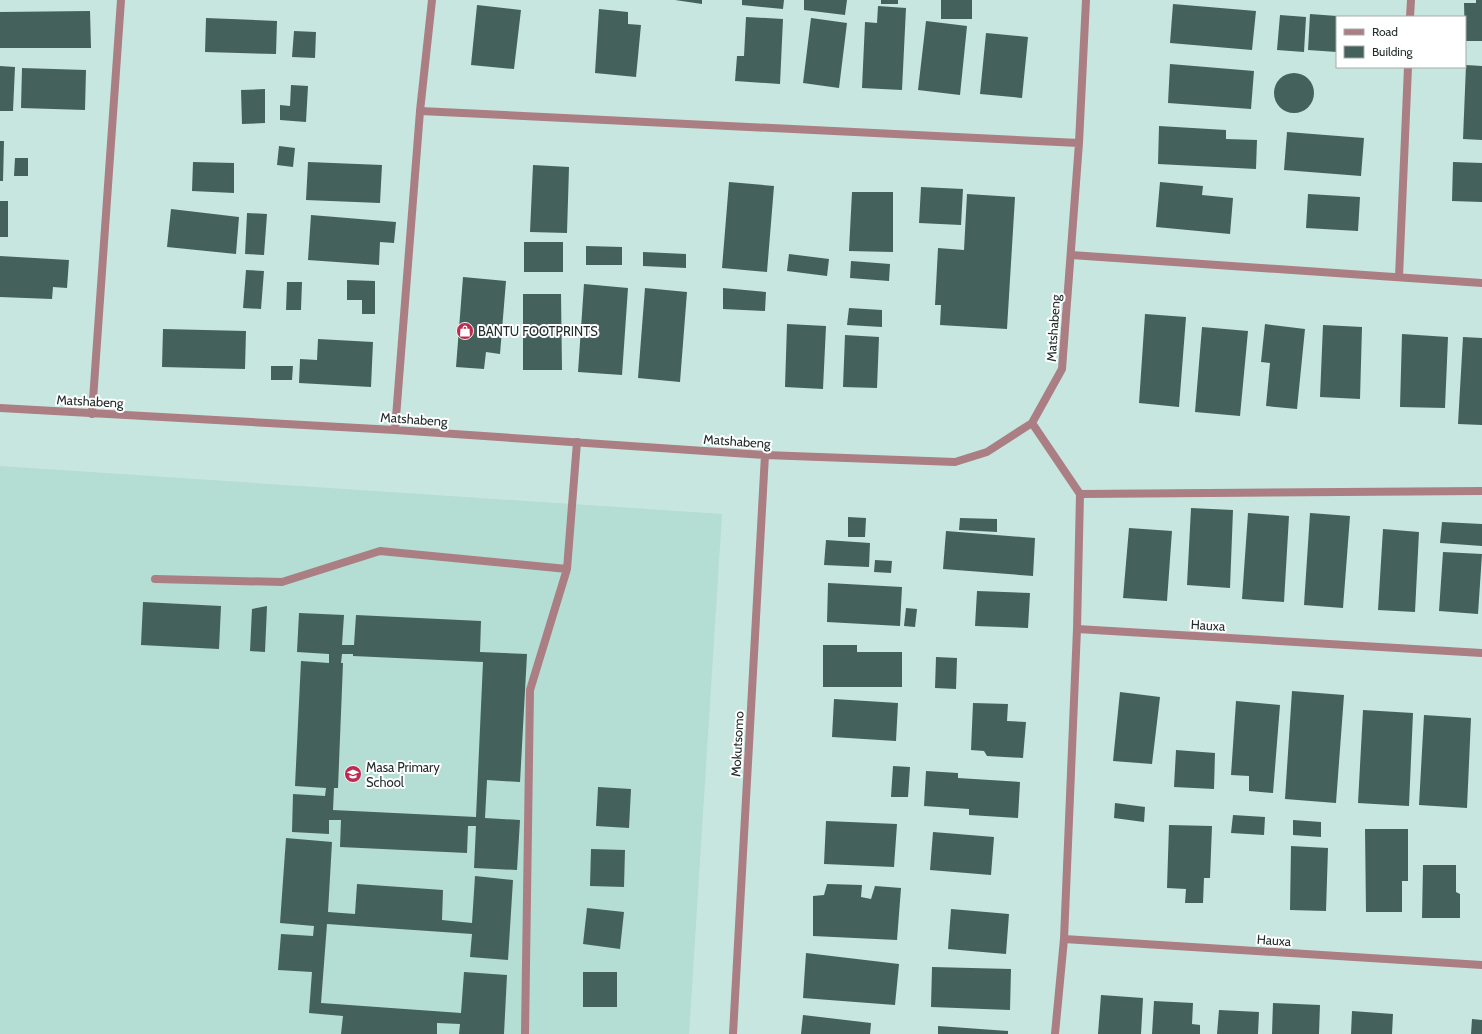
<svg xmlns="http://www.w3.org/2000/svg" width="1482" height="1034" viewBox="0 0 1482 1034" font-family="Cabin,sans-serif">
	<rect width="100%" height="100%" fill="#c7e6df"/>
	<path fill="#b4ddd3" d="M 0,466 L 722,514 L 689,1034 L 0,1034 Z"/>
	<path fill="#45615b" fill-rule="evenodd" d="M 675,0 L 702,0 L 702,4 Z
		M 742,0 L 784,0 L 783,9 L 742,5 Z
		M 804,0 L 847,0 L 845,15 L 804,10 Z
		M 881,0 L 898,0 L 898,4 L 881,4 Z
		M 941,0 L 972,0 L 972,19 L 941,19 Z
		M 1476,0 L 1482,0 L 1482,41 L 1465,41 L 1464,3 L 1476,3 Z
		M 1173,4 L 1256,11 L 1252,50 L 1170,43 Z
		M 477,5 L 521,10 L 514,69 L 471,65 Z
		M 878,6 L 906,8 L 902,90 L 862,88 L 865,22 L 877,23 Z
		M 599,9 L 628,12 L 628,24 L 641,25 L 636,77 L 595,73 Z
		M 90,11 L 91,48 L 0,48 L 0,12 Z
		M 1310,14 L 1337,16 L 1337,52 L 1308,50 Z
		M 1280,15 L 1306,17 L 1304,52 L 1277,50 Z
		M 746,17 L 783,19 L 780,84 L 735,81 L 737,56 L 744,56 Z
		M 206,18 L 277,21 L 276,54 L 205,52 Z
		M 811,18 L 847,23 L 839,88 L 803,83 Z
		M 926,21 L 967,26 L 960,95 L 918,90 Z
		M 294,31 L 316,32 L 315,58 L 292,57 Z
		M 986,33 L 1028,37 L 1022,98 L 980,94 Z
		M 1170,64 L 1254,71 L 1251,109 L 1168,103 Z
		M 1466,65 L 1482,66 L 1482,140 L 1463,139 Z
		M 0,66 L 15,67 L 13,111 L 0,111 Z
		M 22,68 L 86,70 L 85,110 L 21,108 Z
		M1274 93a20 20 0 1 1 40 0a20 20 0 1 1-40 0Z
		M 291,85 L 308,86 L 306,122 L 280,120 L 280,105 L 290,106 Z
		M 265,89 L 265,123 L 242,124 L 241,90 Z
		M 1159,126 L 1226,130 L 1226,139 L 1257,140 L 1256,169 L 1158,164 Z
		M 1287,132 L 1364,138 L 1361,176 L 1284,170 Z
		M 0,141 L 4,141 L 3,181 L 0,181 Z
		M 279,146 L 295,148 L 293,167 L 277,165 Z
		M 15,158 L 28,158 L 28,176 L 14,176 Z
		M 193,162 L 234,163 L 234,193 L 192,191 Z
		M 308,162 L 382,165 L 380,203 L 306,200 Z
		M 1453,162 L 1482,163 L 1482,202 L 1452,201 Z
		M 533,165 L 569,167 L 567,233 L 530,232 Z
		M 729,182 L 774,186 L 767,272 L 722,268 Z
		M 1160,182 L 1203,186 L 1202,195 L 1233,198 L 1230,234 L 1156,227 Z
		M 921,187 L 963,189 L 961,225 L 919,223 Z
		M 852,192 L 893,192 L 893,252 L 849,251 Z
		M 967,194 L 1015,197 L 1007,329 L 940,325 L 941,305 L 935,305 L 938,248 L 964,250 Z
		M 1308,194 L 1360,197 L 1358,231 L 1306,228 Z
		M 0,201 L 8,201 L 8,237 L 0,237 Z
		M 171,209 L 239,217 L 236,254 L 167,247 Z
		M 247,213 L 267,214 L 264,255 L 245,254 Z
		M 311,215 L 396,222 L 394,243 L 380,242 L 379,265 L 308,260 Z
		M 524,242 L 563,242 L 563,272 L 524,272 Z
		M 586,246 L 622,247 L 622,265 L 586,265 Z
		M 643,252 L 686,254 L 686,268 L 643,266 Z
		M 789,254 L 829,259 L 827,276 L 787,271 Z
		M 0,256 L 69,260 L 67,288 L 53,287 L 52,299 L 0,297 Z
		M 851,261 L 890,264 L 889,281 L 850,278 Z
		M 246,270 L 264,271 L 261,309 L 243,308 Z
		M 463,277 L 506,281 L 500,354 L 486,352 L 484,369 L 456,367 Z
		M 347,280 L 375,281 L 375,314 L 362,314 L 362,300 L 347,300 Z
		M 287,282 L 302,282 L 301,310 L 286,310 Z
		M 584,284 L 628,288 L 622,375 L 578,372 Z
		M 645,288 L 687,292 L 680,382 L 638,378 Z
		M 723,288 L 766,292 L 765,311 L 723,309 Z
		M 523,294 L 561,294 L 562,370 L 523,370 Z
		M 849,308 L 882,310 L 882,327 L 847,325 Z
		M 1145,314 L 1186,317 L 1179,407 L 1139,403 Z
		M 787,324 L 826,326 L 823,389 L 785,387 Z
		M 1265,324 L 1305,329 L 1297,409 L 1266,406 L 1270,363 L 1261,362 Z
		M 1323,325 L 1362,327 L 1360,399 L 1320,397 Z
		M 1202,327 L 1248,331 L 1240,416 L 1195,412 Z
		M 163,329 L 246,331 L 245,369 L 162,367 Z
		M 1402,334 L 1448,337 L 1445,408 L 1400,407 Z
		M 845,335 L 879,337 L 877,388 L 843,387 Z
		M 1463,337 L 1482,338 L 1482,425 L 1458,424 Z
		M 318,339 L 373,342 L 371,387 L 299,383 L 300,359 L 317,360 Z
		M 271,366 L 293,366 L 292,380 L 271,380 Z
		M 1191,508 L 1233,510 L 1230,588 L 1187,585 Z
		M 1248,513 L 1289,516 L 1284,602 L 1242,599 Z
		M 1310,513 L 1350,516 L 1343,608 L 1304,605 Z
		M 848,517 L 866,518 L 865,537 L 848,537 Z
		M 960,518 L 997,519 L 997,532 L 959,530 Z
		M 1442,522 L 1482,524 L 1482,546 L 1440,543 Z
		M 1129,528 L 1172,531 L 1167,601 L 1123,598 Z
		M 1383,529 L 1419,532 L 1415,612 L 1378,610 Z
		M 946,531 L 1035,538 L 1033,576 L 943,569 Z
		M 826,540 L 870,543 L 869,567 L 824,565 Z
		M 1443,552 L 1482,554 L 1478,614 L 1439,611 Z
		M 875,560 L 892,561 L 891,573 L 874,572 Z
		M 828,583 L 902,587 L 900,626 L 827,622 Z
		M 977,591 L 1030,593 L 1028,628 L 975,626 Z
		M 143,602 L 221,606 L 219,649 L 141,645 Z
		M 267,606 L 265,652 L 250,651 L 252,609 Z
		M 906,608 L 917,609 L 915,627 L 904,626 Z
		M 299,613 L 344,615 L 342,645 L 354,645 L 356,615 L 481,621 L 480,652 L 527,654 L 520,782 L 487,780 L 485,818 L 520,820 L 517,870 L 474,868 L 476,826 L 468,826 L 467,853 L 340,847 L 341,820 L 329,820 L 329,834 L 292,832 L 293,794 L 325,796 L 326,788 L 295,786 L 301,661 L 329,663 L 329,654 L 297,652 ZM 342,654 L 353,654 L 353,656 L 483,662 L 476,817 L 333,810 L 334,788 L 338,788 L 343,663 L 341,663 Z
		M 823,645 L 857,645 L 857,652 L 902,652 L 902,687 L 823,687 Z
		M 936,657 L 957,658 L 956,689 L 935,688 Z
		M 1292,691 L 1344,695 L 1336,803 L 1285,799 Z
		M 1120,692 L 1160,697 L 1152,764 L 1113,761 Z
		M 834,699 L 898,703 L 896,741 L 832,737 Z
		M 1236,701 L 1280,705 L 1273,793 L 1249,791 L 1249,776 L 1231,775 Z
		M 973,703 L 1008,704 L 1007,721 L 1026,722 L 1023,758 L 987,756 L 984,751 L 971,750 Z
		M 1363,710 L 1413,713 L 1409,806 L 1358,803 Z
		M 1424,715 L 1471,718 L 1467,808 L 1419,805 Z
		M 1176,750 L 1215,753 L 1214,789 L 1174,787 Z
		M 893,766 L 910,767 L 908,797 L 891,797 Z
		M 926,771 L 958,773 L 958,778 L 1020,782 L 1018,818 L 969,815 L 969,809 L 924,806 Z
		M 598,787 L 631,789 L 629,828 L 596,826 Z
		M 1115,803 L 1145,807 L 1144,822 L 1114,818 Z
		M 1233,815 L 1265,817 L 1264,835 L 1231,833 Z
		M 1293,820 L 1321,822 L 1321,837 L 1293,835 Z
		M 826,821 L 897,824 L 894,867 L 824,864 Z
		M 1169,825 L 1212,826 L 1210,878 L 1204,878 L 1203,903 L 1185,903 L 1186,889 L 1167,888 Z
		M 1365,829 L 1408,829 L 1408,881 L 1402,881 L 1402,912 L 1366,912 Z
		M 933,832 L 994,837 L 991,875 L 930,870 Z
		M 286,838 L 332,842 L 328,912 L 355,914 L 357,884 L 443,890 L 442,920 L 472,923 L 475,876 L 513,880 L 508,960 L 470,957 L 472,934 L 327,924 L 321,1003 L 461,1013 L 464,972 L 507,975 L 504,1034 L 459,1034 L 460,1024 L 437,1023 L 437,1034 L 341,1034 L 343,1016 L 309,1013 L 312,972 L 278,970 L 281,934 L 313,936 L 314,926 L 280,923 Z
		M 1291,846 L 1328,848 L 1326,911 L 1290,910 Z
		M 591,849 L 625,850 L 624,887 L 590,886 Z
		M 1423,865 L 1456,865 L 1456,892 L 1460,894 L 1460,918 L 1422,918 Z
		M 827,884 L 862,885 L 861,897 L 871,899 L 875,886 L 901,888 L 897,940 L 813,936 L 813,896 L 824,895 Z
		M 587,908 L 624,912 L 620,949 L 583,944 Z
		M 951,909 L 1009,914 L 1006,954 L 948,949 Z
		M 806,953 L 899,964 L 895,1005 L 803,998 Z
		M 932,967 L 1011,969 L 1010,1010 L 931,1007 Z
		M 583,972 L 617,972 L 617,1007 L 583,1007 Z
		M 1101,995 L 1143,998 L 1141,1034 L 1098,1034 Z
		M 1154,1001 L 1193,1003 L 1192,1024 L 1200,1025 L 1200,1034 L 1152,1034 Z
		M 1273,1003 L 1320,1005 L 1319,1034 L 1272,1034 Z
		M 1219,1010 L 1259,1012 L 1258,1034 L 1217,1034 Z
		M 1352,1011 L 1393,1014 L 1392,1034 L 1351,1034 Z
		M 803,1015 L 871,1023 L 870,1034 L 801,1034 Z
		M 1472,1019 L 1482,1020 L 1482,1034 L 1471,1034 Z
		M 938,1026 L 1008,1031 L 1008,1034 L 938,1034 Z"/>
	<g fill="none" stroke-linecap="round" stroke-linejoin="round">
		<path stroke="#aa7e83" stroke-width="8" d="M 155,579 L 282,582 L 380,551 L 567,569
			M 525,1034 L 530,690 L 567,569 L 577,442"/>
		<path stroke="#aa7e83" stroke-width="8" d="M 1410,17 L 1411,0
			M 420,111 L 1079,143
			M 1071,255 L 1482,283
			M 1399,277 L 1408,67
			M 0,408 L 395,430 L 765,455 L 955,462 L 987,452 L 1032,423 L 1062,369 L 1079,143 L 1086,0
			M 92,414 L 121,0
			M 1032,423 L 1080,494 L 1077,629 L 1064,939 L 1055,1034
			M 395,430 L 420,111 L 432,0
			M 1080,494 L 1482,491
			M 1077,629 L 1482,653
			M 1064,939 L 1482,965
			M 733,1034 L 765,455"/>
	</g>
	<defs>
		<g id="shop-disc" transform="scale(0.9)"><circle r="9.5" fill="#bc2c51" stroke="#fff"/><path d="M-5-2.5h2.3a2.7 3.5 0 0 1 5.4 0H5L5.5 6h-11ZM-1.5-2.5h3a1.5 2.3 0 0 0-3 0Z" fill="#fff"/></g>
		<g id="school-disc" transform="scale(0.9)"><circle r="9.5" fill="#bc2c51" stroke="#fff"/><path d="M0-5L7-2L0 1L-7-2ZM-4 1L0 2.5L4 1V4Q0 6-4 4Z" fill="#fff"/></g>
	</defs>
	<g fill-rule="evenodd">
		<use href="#shop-disc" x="465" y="331"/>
		<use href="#school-disc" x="353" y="774"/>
	</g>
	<g text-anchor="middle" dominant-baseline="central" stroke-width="4" stroke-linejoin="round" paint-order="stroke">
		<g font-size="13" fill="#222e2c" stroke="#fff">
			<text transform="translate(1053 328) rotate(-86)">Matshabeng</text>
			<text transform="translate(90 401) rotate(3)">Matshabeng</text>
			<text transform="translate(414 419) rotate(4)">Matshabeng</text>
			<text transform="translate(737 441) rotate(4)">Matshabeng</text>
			<text transform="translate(1208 625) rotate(3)">Hauxa</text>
			<text transform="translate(737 744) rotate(-87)">Mokutsomo</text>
			<text transform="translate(1274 940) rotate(4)">Hauxa</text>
		</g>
		<g font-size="13" fill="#222e2c" stroke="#fff" text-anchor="start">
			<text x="478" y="331">BANTU FOOTPRINTS</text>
			<text x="366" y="767">Masa Primary<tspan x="366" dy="15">School</tspan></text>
		</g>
	</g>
	<rect x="1336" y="16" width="130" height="52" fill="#ffffff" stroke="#a7abab"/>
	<rect x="1344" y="29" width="20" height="6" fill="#aa7e83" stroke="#a7abab"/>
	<text x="1372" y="36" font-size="12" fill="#222e2c">Road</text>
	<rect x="1344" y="46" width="20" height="12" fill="#45615b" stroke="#a7abab"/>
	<text x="1372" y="56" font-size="12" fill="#222e2c">Building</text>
</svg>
